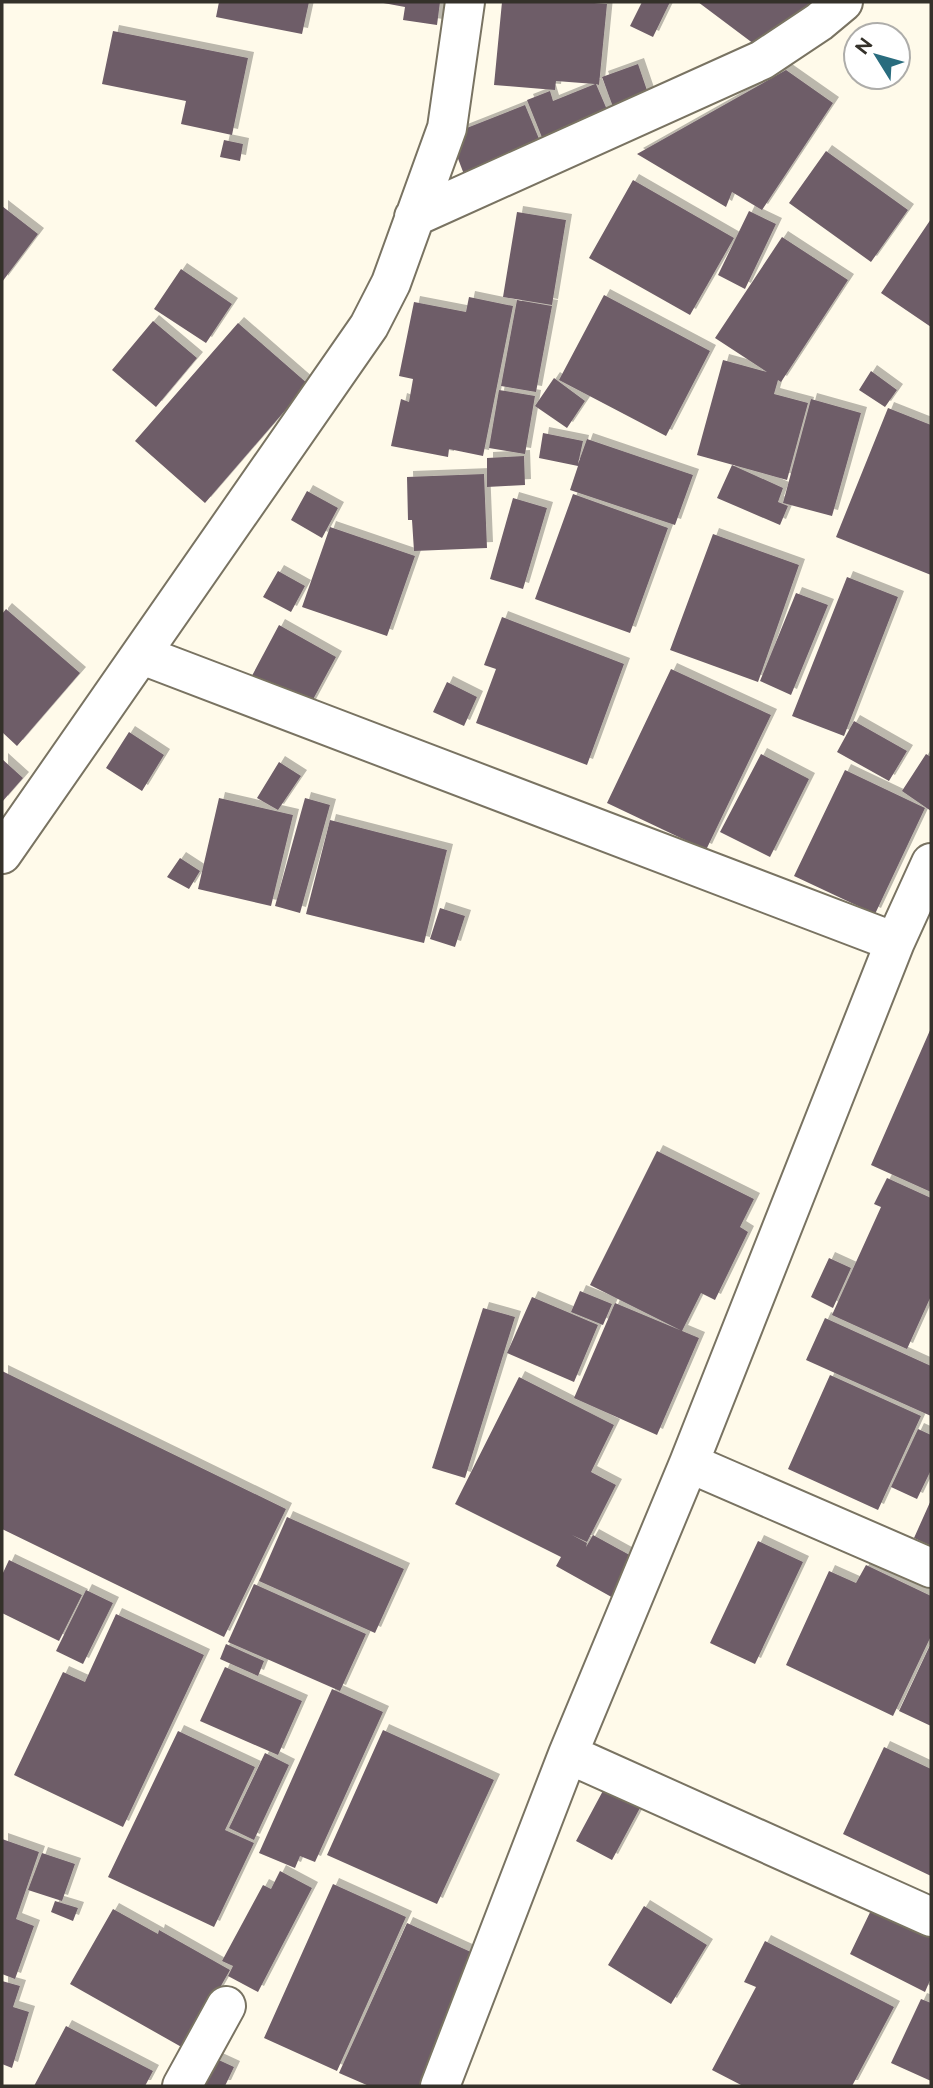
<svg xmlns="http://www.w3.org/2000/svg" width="933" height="2088" viewBox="0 0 933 2088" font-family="Raleway,sans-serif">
	<defs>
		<filter id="shadow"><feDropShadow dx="6" dy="-6" stdDeviation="0" flood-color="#0004"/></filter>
	</defs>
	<rect width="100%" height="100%" fill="#fffaea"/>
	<path fill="#6e5d68" filter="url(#shadow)" d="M 219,2 L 309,2 L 302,34 L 216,17 Z
		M 378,2 L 440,2 L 437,25 L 403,20 L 405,7 Z
		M 502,2 L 581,2 L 607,4 L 599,85 L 596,84 L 611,119 L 545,145 L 527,100 L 550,91 L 553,101 L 595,84 L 556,81 L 555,90 L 494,85 Z
		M 642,2 L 670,2 L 653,37 L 630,26 Z
		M 698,2 L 824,2 L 778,62 Z
		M 113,31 L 248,58 L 232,135 L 181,124 L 186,101 L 102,84 Z
		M 638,64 L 651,102 L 616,115 L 602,77 Z
		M 786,70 L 833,103 L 762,210 L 732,192 L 726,207 L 637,154 Z
		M 525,105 L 542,146 L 465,177 L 449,135 Z
		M 224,140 L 243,144 L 240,161 L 220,157 Z
		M 826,151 L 908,210 L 871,262 L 789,203 Z
		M 633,180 L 734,238 L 690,315 L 589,258 Z
		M 2,206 L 38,234 L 2,282 Z
		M 749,211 L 776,224 L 745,289 L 718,275 Z
		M 517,212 L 566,220 L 552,305 L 503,297 Z
		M 931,219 L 931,327 L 881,293 Z
		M 782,237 L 848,280 L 781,382 L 778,380 L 774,394 L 808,403 L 787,480 L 697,455 L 723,360 L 767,372 L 715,338 Z
		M 181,269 L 232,304 L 206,343 L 154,309 Z
		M 604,295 L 710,351 L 666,436 L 559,380 Z
		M 469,297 L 513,306 L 483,456 L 449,449 L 448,457 L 391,446 L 401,399 L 409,402 L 413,379 L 399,376 L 414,302 L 466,312 Z
		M 517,300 L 552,306 L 536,392 L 501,386 Z
		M 153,321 L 197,358 L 156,407 L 112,370 Z
		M 238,323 L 308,384 L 205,503 L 135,441 Z
		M 871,371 L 897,390 L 885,407 L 859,390 Z
		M 554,378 L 585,401 L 567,428 L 535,406 Z
		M 499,390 L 535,396 L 525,454 L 489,448 Z
		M 811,399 L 861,413 L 832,516 L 783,503 Z
		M 888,408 L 931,425 L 931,575 L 836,537 Z
		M 543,433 L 583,441 L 578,464 L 587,439 L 693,475 L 675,525 L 570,490 L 578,466 L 539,458 Z
		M 524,456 L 525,485 L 487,487 L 487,458 Z
		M 732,465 L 783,488 L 778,502 L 788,506 L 780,525 L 717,498 Z
		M 484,474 L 487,548 L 414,551 L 412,520 L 408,520 L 407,477 Z
		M 307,491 L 338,508 L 322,538 L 291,520 Z
		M 573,494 L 668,528 L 630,633 L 535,599 Z
		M 513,498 L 547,508 L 523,589 L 490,579 Z
		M 330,527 L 415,556 L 387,636 L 302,607 Z
		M 713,534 L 799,565 L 758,682 L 670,650 Z
		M 278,571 L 305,586 L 291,612 L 263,597 Z
		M 847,577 L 898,597 L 844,736 L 792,716 Z
		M 796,593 L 828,605 L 791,695 L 760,681 Z
		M 6,609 L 80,673 L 17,746 L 2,732 L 2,614 Z
		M 502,617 L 624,664 L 587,765 L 476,723 L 496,669 L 484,665 Z
		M 279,625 L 336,657 L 303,718 L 246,687 Z
		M 671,669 L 771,715 L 706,850 L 607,803 Z
		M 447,682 L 477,697 L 464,726 L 433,712 Z
		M 854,721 L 907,751 L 889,781 L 837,752 Z
		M 129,732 L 164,755 L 142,791 L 106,768 Z
		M 761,754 L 809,779 L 770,857 L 720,832 Z
		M 926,754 L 931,757 L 931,811 L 902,791 Z
		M 2,759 L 23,778 L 2,802 Z
		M 279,762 L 301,776 L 278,810 L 257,798 Z
		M 845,770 L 925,808 L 875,914 L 794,876 Z
		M 219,798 L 293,815 L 271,906 L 198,889 Z
		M 305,798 L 330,805 L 300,913 L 275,906 Z
		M 330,820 L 447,850 L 424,943 L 306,914 Z
		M 180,858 L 200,871 L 189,889 L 167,877 Z
		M 440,908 L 465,916 L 455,947 L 430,939 Z
		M 931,1028 L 931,1192 L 871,1165 Z
		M 657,1151 L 754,1199 L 740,1227 L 748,1232 L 715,1300 L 701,1293 L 682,1331 L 590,1285 Z
		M 887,1178 L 931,1198 L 931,1296 L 907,1349 L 832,1315 L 881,1207 L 874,1204 Z
		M 829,1258 L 851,1268 L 833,1308 L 811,1297 Z
		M 580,1291 L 612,1304 L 603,1325 L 571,1312 Z
		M 532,1297 L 598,1325 L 574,1382 L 507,1353 Z
		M 615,1303 L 699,1338 L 657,1435 L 574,1398 Z
		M 483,1308 L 515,1317 L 465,1478 L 432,1468 Z
		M 825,1318 L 931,1366 L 931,1416 L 806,1360 Z
		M 2,1371 L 286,1509 L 224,1637 L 2,1529 Z
		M 830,1375 L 921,1416 L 878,1510 L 788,1469 Z
		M 519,1377 L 614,1425 L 591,1472 L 616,1485 L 587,1542 L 572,1535 L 587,1543 L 586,1547 L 593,1535 L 646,1564 L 624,1604 L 556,1566 L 561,1557 L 455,1504 Z
		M 918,1429 L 931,1435 L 931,1470 L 917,1499 L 891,1487 Z
		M 931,1500 L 931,1546 L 914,1538 Z
		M 287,1517 L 404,1569 L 375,1633 L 259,1581 Z
		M 758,1541 L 803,1562 L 755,1664 L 710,1643 Z
		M 9,1560 L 82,1595 L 59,1641 L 2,1613 L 2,1575 Z
		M 866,1565 L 931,1596 L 931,1636 L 893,1716 L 786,1665 L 829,1571 L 856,1583 Z
		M 254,1584 L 366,1634 L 340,1691 L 228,1642 Z
		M 86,1590 L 113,1603 L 83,1664 L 56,1651 Z
		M 116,1614 L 204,1655 L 123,1827 L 14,1775 L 63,1672 L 85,1682 Z
		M 931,1643 L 931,1726 L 899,1711 Z
		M 226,1644 L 264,1661 L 258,1676 L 220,1659 Z
		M 225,1667 L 302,1701 L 278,1755 L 200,1721 Z
		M 332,1689 L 383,1712 L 315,1862 L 300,1856 L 295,1868 L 259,1853 Z
		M 383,1730 L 494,1780 L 437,1904 L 327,1855 Z
		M 178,1731 L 255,1767 L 225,1830 L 254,1843 L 214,1927 L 108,1877 Z
		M 884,1747 L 931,1769 L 931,1876 L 843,1834 Z
		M 265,1753 L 289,1765 L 254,1840 L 229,1828 Z
		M 605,1787 L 641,1806 L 612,1860 L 576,1841 Z
		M 2,1839 L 39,1852 L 16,1919 L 34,1926 L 15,1979 L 2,1974 Z
		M 42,1853 L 75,1864 L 62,1901 L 28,1890 Z
		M 280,1871 L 312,1888 L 258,1992 L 228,1976 L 233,1966 L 222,1961 L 263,1885 L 271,1889 Z
		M 333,1884 L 406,1917 L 337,2071 L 264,2038 Z
		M 55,1901 L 78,1908 L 73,1921 L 51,1912 Z
		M 874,1904 L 931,1933 L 931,1978 L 925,1992 L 850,1954 Z
		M 644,1906 L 707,1945 L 671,2004 L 608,1965 Z
		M 113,1909 L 158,1934 L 159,1930 L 230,1970 L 185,2049 L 70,1984 Z
		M 407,1923 L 484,1958 L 427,2086 L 369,2086 L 339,2073 Z
		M 765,1941 L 894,2007 L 852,2086 L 743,2086 L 712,2070 L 756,1987 L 744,1982 Z
		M 2,1981 L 20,1986 L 13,2007 L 29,2012 L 12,2068 L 2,2064 Z
		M 921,1999 L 931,2003 L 931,2081 L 891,2063 Z
		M 66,2026 L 153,2071 L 145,2086 L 34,2086 Z
		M 210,2056 L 234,2067 L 225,2086 L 197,2086 Z"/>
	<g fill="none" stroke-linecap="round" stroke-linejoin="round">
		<g stroke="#797362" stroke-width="42">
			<path id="minor" d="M 414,217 L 762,60 L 819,22 L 843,2
				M 142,655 L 895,942
				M 2,854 L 369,326 L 391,283 L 447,128 L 465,2
				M 689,1463 L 931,1568
				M 568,1754 L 931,1917
				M 182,2086 L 226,2006
				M 440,2086 L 568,1754 L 689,1463 L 895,942 L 931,863"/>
		</g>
		<use href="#minor" stroke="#fff" stroke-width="38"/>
	</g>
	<rect width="933" height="2088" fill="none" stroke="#34312a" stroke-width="7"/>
	<g transform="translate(877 56) rotate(307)"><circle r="33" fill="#ffffff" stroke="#aeadaa" stroke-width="2"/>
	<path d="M0-5L12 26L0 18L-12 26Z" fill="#296c7e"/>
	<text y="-10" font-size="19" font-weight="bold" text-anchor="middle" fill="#34312a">N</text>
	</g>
</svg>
